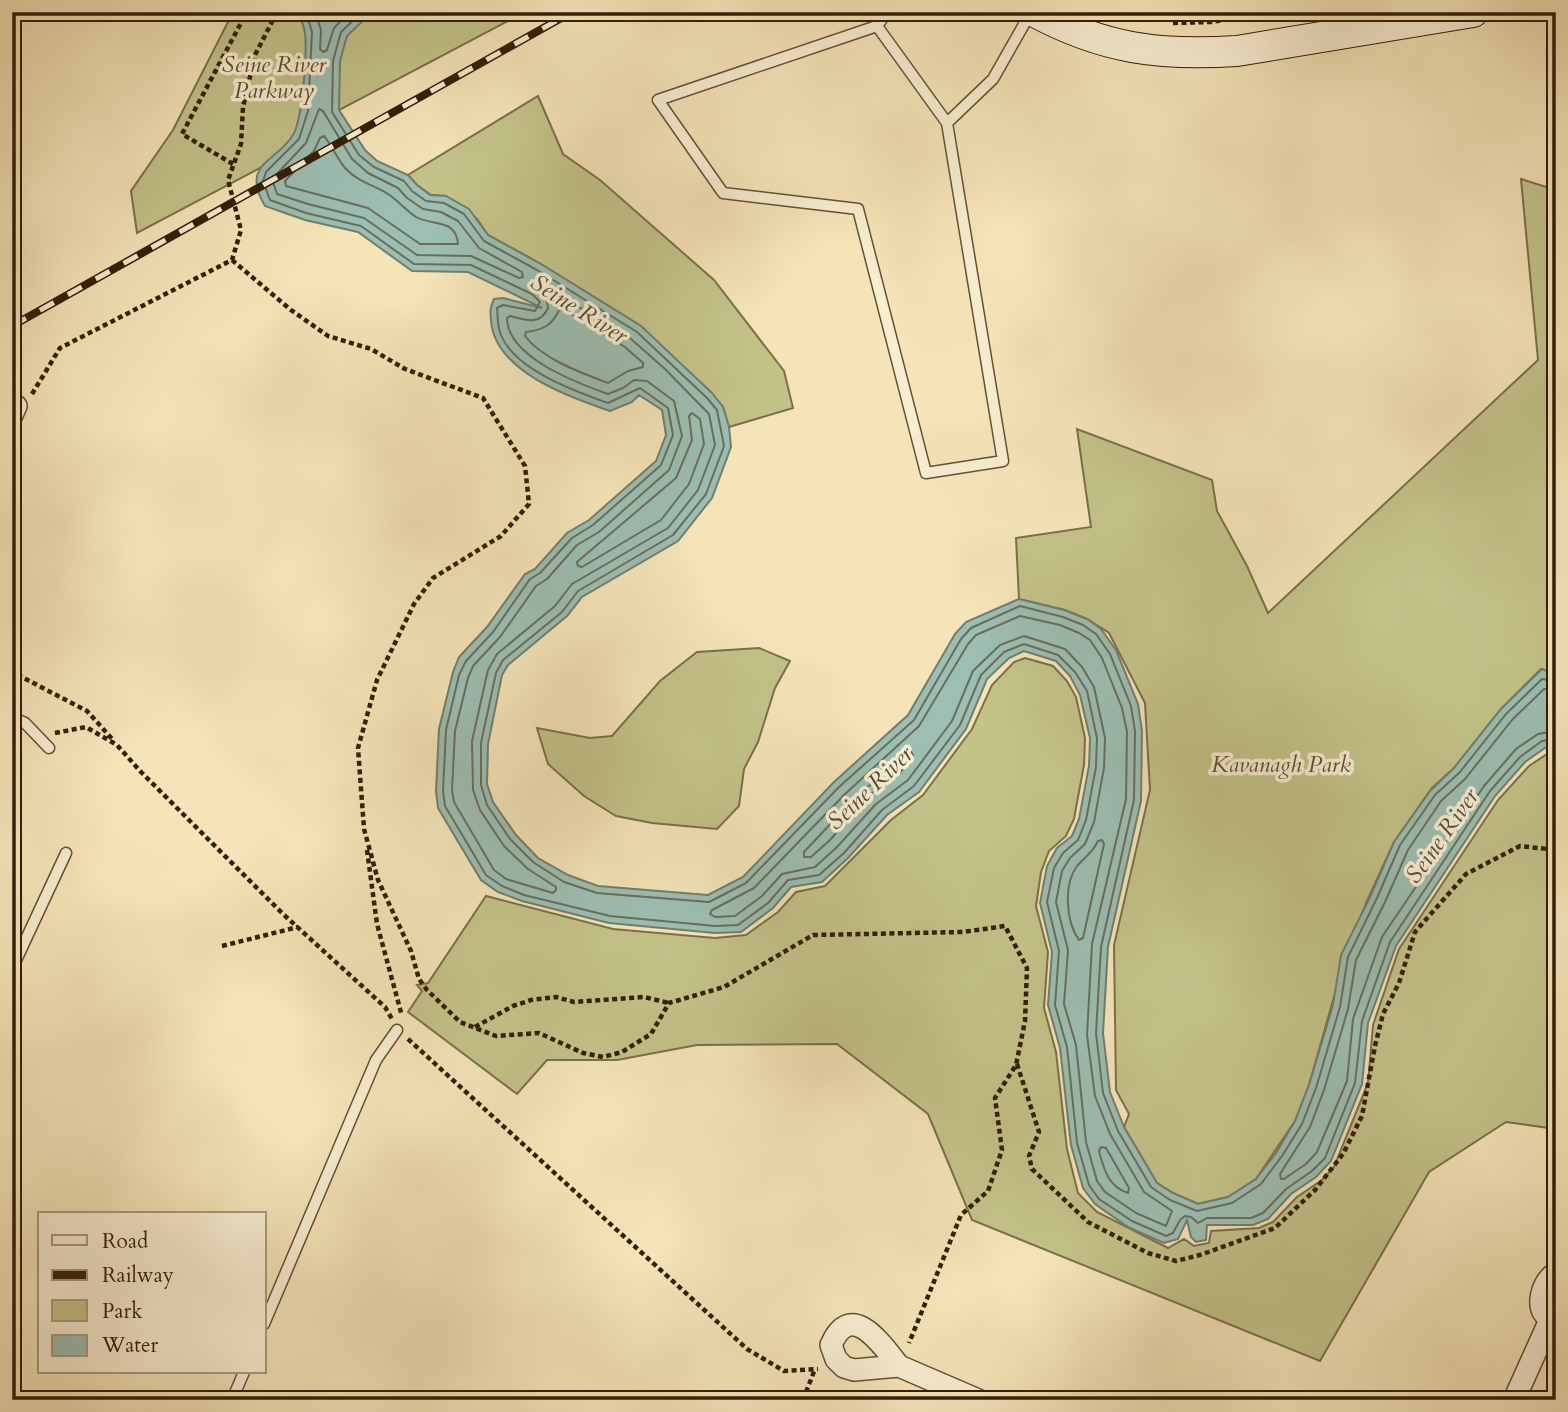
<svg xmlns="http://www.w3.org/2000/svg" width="1568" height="1412" viewBox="0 0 1568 1412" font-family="Cardo,serif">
	<rect width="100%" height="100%" fill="#f4e4b8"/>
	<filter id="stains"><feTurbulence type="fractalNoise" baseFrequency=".00286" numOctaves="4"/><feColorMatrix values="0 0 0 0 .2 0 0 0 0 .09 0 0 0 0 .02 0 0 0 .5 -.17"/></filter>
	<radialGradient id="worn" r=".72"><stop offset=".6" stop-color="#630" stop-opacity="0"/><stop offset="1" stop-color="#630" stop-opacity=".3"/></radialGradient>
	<path fill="#c3c289" stroke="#7b7047" stroke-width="2" d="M 230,12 L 525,12 L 339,110 L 260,168 L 137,233 L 131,191 L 173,130 L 228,22 Z
		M 538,96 L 563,154 L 600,180 L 714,280 L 784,371 L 793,408 L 729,427 L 723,407 L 641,326 L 541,264 L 488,235 L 477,219 L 446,196 L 431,195 L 417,185 L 408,175 Z
		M 1521,179 L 1556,190 L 1556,675 L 1541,669 L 1501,709 L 1454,768 L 1432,788 L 1394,842 L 1366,903 L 1335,993 L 1309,1085 L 1295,1121 L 1256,1179 L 1228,1197 L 1198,1204 L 1173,1193 L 1157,1183 L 1124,1127 L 1129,1114 L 1116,1090 L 1114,945 L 1150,790 L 1145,703 L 1109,633 L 1087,619 L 1065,610 L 1019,599 L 1016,538 L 1091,527 L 1077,429 L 1212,480 L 1217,511 L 1247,566 L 1268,613 L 1538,360 Z
		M 759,648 L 790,661 L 775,688 L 758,742 L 744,769 L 739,806 L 717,829 L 652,823 L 616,816 L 584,796 L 548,764 L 537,728 L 590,738 L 612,736 L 660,681 L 697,652 Z
		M 1025,658 L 1053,666 L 1067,681 L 1076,697 L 1085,738 L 1084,765 L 1074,819 L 1066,836 L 1049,851 L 1041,872 L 1036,906 L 1048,952 L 1044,1008 L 1056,1052 L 1067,1149 L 1078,1193 L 1097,1212 L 1168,1248 L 1184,1239 L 1194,1246 L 1209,1243 L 1211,1231 L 1259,1228 L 1273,1222 L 1297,1197 L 1322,1180 L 1334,1167 L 1368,1083 L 1373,1025 L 1399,949 L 1498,800 L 1529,766 L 1550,752 L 1556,751 L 1556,1129 L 1506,1122 L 1429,1172 L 1320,1361 L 972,1220 L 928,1114 L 837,1044 L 697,1045 L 617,1060 L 547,1060 L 517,1094 L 408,1012 L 422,991 L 417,985 L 428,983 L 486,896 L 613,929 L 715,938 L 746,935 L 778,912 L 796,892 L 825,886 L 891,820 L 923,795 L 972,729 L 992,685 L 1014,662 Z"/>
	<path fill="#9cbeb3" stroke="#727e6d" stroke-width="2" d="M 298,12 L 372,12 L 347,36 L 340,61 L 339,110 L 365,150 L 377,161 L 408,175 L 417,185 L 430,195 L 446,196 L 469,209 L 488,235 L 541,264 L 641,326 L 712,393 L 723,407 L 729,427 L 731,447 L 712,498 L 678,541 L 582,597 L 567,616 L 508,665 L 502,675 L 488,744 L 487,784 L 493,802 L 516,835 L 538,858 L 568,875 L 598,886 L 708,895 L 743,877 L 834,782 L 908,715 L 955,634 L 966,622 L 1019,599 L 1064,610 L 1087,619 L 1101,629 L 1116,650 L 1138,704 L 1142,731 L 1141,801 L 1108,947 L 1103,1033 L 1110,1092 L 1124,1127 L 1157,1183 L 1173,1193 L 1198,1204 L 1228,1197 L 1256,1179 L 1276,1153 L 1295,1121 L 1309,1085 L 1333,1005 L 1341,955 L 1371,895 L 1394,842 L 1430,791 L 1454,768 L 1501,709 L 1542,669 L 1556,675 L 1556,746 L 1545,748 L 1525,762 L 1495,796 L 1396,946 L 1368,1023 L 1362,1084 L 1331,1161 L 1316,1177 L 1291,1194 L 1268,1219 L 1253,1225 L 1207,1225 L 1206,1240 L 1196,1242 L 1191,1237 L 1187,1220 L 1178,1239 L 1164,1243 L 1128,1227 L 1095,1204 L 1083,1188 L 1071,1145 L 1060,1048 L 1048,1005 L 1052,952 L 1040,903 L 1047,866 L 1057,848 L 1072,836 L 1079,819 L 1089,766 L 1090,738 L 1080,695 L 1070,676 L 1056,661 L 1024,651 L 1009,658 L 987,679 L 966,729 L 919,792 L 887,815 L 848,858 L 822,882 L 791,887 L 773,908 L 741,932 L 715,933 L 609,923 L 522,901 L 498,892 L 481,880 L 438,808 L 436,791 L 439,729 L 453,672 L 459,657 L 487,627 L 525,574 L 535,569 L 567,533 L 589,520 L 656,461 L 666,435 L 662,410 L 639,395 L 632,402 L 610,411 C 569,397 494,371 491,320 C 490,312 490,307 494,299 L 503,298 L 542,308 L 468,272 L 412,271 L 358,232 L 305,220 L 265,206 C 240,163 276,163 293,135 C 303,118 307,53 305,33 C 304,26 301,19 298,12 Z"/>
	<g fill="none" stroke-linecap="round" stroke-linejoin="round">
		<path stroke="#686e5c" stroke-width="2" d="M 306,12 L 312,32 L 308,111 L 299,139 L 266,172 L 263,181 L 270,200 L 306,213 L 361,226 L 414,264 L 471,265 L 532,294 L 540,302 L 535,311 L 503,305 L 497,308 C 498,317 497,326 501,335 C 515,370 575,391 608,403 L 640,388 L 668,408 L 673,435 L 661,465 L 593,525 L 572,538 L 540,573 L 530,579 L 493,632 L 466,661 L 459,675 L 446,730 L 443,791 L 445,806 L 486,875 L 502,886 L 524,895 L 610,916 L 715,926 L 738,925 L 768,903 L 788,880 L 819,875 L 844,853 L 882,810 L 914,786 L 960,725 L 981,675 L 1004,652 L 1024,644 L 1058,655 L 1075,672 L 1087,691 L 1097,738 L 1096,767 L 1086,820 L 1078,840 L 1063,853 L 1054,868 L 1047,902 L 1059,951 L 1055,1005 L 1067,1047 L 1077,1143 L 1089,1185 L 1099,1199 L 1132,1221 L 1166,1236 L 1173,1233 L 1180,1220 L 1185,1216 L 1191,1217 L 1198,1223 L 1207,1218 L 1251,1218 L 1263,1213 L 1286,1189 L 1312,1171 L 1325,1158 L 1355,1083 L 1362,1021 L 1390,942 L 1490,791 L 1520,757 L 1542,741 L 1556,739
			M 315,12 L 321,30 L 320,49 L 323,52 L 327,50 L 334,28 L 349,12
			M 362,12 L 341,32 L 333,61 L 332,112 L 359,155 L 374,167 L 404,181 L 412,191 L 426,201 L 444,203 L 464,214 L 484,241 L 537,270 L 637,332 L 707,398 L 717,410 L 724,446 L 706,494 L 673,535 L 578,591 L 562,612 L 503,660 L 496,673 L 481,743 L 481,785 L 487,805 L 510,839 L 533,862 L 564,882 L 597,893 L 709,902 L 746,883 L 839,787 L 914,720 L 961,639 L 971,628 L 1020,606 L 1063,617 L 1083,625 L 1096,634 L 1110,654 L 1131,706 L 1135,731 L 1134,800 L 1101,947 L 1096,1033 L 1103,1093 L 1118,1131 L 1151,1187 L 1170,1200 L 1197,1211 L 1232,1203 L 1261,1184 L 1282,1156 L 1302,1124 L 1316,1088 L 1340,1007 L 1348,957 L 1377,898 L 1400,845 L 1435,795 L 1460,772 L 1506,714 L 1542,679 L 1556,681
			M 319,109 L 323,111 L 352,159 L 368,173 L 398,188 L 407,198 L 423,209 L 441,212 L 458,221 L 479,248 L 522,272 L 523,277 L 519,278 L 471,256 L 417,255 L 364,218 L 308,204 L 277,194 L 273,182 L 274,177 L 306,143 Z
			M 324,136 C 332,146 337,158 345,168 C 360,184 376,185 391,196 C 400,203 407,211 416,217 C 432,226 456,218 458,244 L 420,244 L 368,208 L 286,186 L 285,181 L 314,151 L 320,138 Z
			M 549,289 L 631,339 L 665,369 L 709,414 L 715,445 L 698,490 L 668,528 L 572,584 L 555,606 L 497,654 L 488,670 L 472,741 L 473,790 L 480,810 L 504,846 L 528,869 L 556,887 L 556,890 L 553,893 L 506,879 L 494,870 L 454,802 L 452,790 L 455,731 L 468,678 L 473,666 L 500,637 L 536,586 L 547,579 L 577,545 L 599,532 L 669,470 L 682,436 L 674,401 L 647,381 L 634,380 L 623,388 L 608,394 C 577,383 507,357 507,318 L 510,316 C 526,320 540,326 548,308 L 546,292 Z
			M 563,309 L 625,347 L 643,363 L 643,367 L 628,371 L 608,383 C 582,373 542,359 525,336 L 526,332 C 542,330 552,326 559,310 Z
			M 692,413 L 700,419 L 704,444 L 689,484 L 661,520 L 582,567 L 578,566 L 577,562 L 676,478 L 692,440 L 689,416 Z
			M 1020,616 L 1060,625 L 1079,633 L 1090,640 L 1102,658 L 1122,708 L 1127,732 L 1126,799 L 1092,944 L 1087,1035 L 1095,1096 L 1110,1134 L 1144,1192 L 1172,1211 L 1166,1226 L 1136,1213 L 1105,1192 L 1097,1181 L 1086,1142 L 1076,1045 L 1064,1004 L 1068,950 L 1056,902 L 1062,871 L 1070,858 L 1085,844 L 1094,822 L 1104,768 L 1105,738 L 1094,687 L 1082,667 L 1065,649 L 1024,636 L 1000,645 L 973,671 L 952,721 L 908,780 L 876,804 L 837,847 L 815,867 L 782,874 L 762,896 L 735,916 L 715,917 L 710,914 L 712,910 L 754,888 L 845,794 L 919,726 L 968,644 L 976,635 Z
			M 1556,690 L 1544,689 L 1512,720 L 1465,779 L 1441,801 L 1408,850 L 1385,902 L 1356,960 L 1348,1009 L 1324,1090 L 1310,1127 L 1280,1174 L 1281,1179 L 1284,1179 L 1306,1164 L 1317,1152 L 1347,1081 L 1353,1019 L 1382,937 L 1484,786 L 1516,749 L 1538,734 L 1556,731
			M 910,750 L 913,755 L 900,773 L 868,796 L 830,840 L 811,857 L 804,857 L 804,852 L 852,801 Z
			M 1102,840 L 1104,844 L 1083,938 L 1079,940 C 1066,922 1063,885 1077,866 C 1085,857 1093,852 1098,841 Z
			M 1101,1147 L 1106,1148 L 1129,1188 L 1128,1193 C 1108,1187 1104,1169 1099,1151 Z"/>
		<g stroke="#635032" stroke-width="13">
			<path id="lane" d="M 877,26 L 947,123 L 1003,461 L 926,473 L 858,209 L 723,193 L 658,100 Z
				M 877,26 L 887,12
				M 947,123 L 993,79 L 1031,12
				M 12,717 L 25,723 L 49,748
				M 12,969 L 66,853
				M 264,1324 L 376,1060 L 397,1030
				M 232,1400 L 244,1372"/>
		</g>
		<g stroke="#635032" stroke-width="24">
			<path id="street" d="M 12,415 L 16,406
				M 1556,1273 C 1540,1282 1532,1317 1556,1320
				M 899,1366 C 882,1345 851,1298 831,1345 L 836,1359 L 844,1367 L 854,1370 L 899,1366 L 978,1400
				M 1514,1400 L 1550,1320"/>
		</g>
		<g stroke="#331e05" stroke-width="32">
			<path id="secondary" d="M 1035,12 C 1104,49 1160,56 1237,51 L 1473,12"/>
		</g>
		<path stroke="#331e05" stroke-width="4.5" stroke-dasharray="5 3.5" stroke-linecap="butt" d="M 1173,23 L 1211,22 L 1273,12
			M 233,164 L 182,134 L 242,21 L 242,12
			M 232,260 L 291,310 L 328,336 L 371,349 L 405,369 L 483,398 L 525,466 L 529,504 L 501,536 L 433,578 L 414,604 L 377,680 L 358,748 L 364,829 L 378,880 L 411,951 L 419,979 L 427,990 L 460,1022 L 496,1036 L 539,1033 L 583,1053 L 603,1057 L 622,1052 L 651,1034 L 669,1003 L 724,987 L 813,935 L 963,932 L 1005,926 L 1027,968 L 1025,1021 L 1016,1065 L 995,1098 L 1002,1150 L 988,1191 L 961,1215 L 909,1343
			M 32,394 L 60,348 L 232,260 L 241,230 L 228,180 L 241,144 L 243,107 L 255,55 L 277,12
			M 12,668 L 18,675 L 87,711 L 114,741
			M 55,733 L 86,727 L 117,745 L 141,772 L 283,914 L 385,1007 L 392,1019
			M 367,850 L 377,924 L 402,1016
			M 222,946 L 298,927
			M 475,1027 L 513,1006 L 531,1000 L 556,997 L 574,1002 L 644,997 L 669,1003
			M 408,1039 L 747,1349 L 784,1371 L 818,1369
			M 1017,1064 L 1039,1132 L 1029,1156 L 1032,1169 L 1088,1222 L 1148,1253 L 1176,1261 L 1200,1255 L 1275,1228 L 1315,1190 L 1343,1154 L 1362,1116 L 1375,1046 L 1383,1014 L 1399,983 L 1415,932 L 1466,874 L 1520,846 L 1556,850
			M 803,1400 L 815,1369"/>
		<use href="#lane" stroke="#f8edd1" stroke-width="10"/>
		<use href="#street" stroke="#f8edd1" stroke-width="21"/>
		<use href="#secondary" stroke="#f8edd1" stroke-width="30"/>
		<g stroke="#331e05" stroke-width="8">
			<path id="rail" d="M 12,326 L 572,12"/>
		</g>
		<use href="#rail" stroke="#f8edd1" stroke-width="5" stroke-dasharray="16" stroke-linecap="butt"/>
	</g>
	<g text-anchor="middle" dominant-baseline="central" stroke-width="7" stroke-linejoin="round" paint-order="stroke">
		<g font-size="23" font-style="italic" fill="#5e4f2d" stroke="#f8edd1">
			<text x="274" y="64">Seine River<tspan x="274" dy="26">Parkway</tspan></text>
			<text x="1281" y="764">Kavanagh Park</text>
		</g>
		<g font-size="24" font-style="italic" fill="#524e39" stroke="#f8edd1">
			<text transform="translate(579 309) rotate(32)">Seine River</text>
			<text transform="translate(870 788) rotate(-44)">Seine River</text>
			<text transform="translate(1442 836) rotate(-55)">Seine River</text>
		</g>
	</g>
	<rect width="1568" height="1412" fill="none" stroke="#f4e4b8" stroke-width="42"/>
	<rect x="14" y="14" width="1540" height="1384" fill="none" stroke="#331e05" stroke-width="3.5"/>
	<rect x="21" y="21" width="1526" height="1370" fill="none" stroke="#331e05" stroke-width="2"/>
	<rect x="38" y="1212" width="228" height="161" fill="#f8edd1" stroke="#a99a7f" stroke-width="2"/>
	<rect x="52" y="1235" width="35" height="10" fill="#f8edd1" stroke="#a99a7f" stroke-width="2"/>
	<text x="102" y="1248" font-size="21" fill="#331e05">Road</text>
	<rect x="52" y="1270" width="35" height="10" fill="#331e05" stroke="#a99a7f" stroke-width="2"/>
	<text x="102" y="1282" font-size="21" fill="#331e05">Railway</text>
	<rect x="52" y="1300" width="35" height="21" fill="#c3c289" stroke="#a99a7f" stroke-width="2"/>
	<text x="102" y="1318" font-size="21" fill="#331e05">Park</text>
	<rect x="52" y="1335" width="35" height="21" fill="#9cbeb3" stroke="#a99a7f" stroke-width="2"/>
	<text x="102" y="1352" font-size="21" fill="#331e05">Water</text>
	<rect width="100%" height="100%" filter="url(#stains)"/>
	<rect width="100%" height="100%" fill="url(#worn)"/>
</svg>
